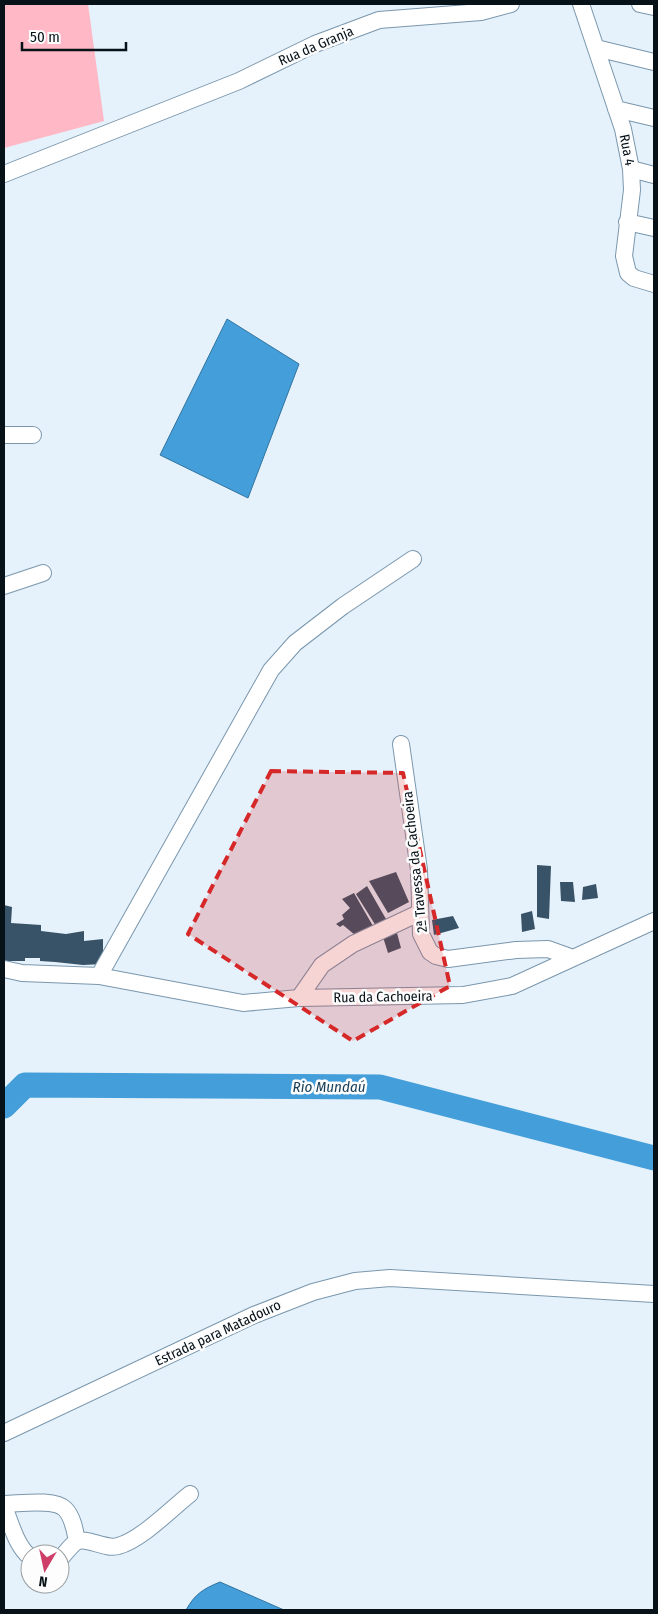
<svg xmlns="http://www.w3.org/2000/svg" width="658" height="1614" viewBox="0 0 658 1614" font-family="'Fira Sans Condensed',sans-serif">
	<rect width="100%" height="100%" fill="#e5f1fb"/>
	<path fill="#ffb8c5" d="M 4,4 L 88,4 L 104,121 L 4,148 Z"/>
	<path fill="#439eda" stroke="#3174a0" d="M 227,319 L 299,364 L 248,498 L 160,455 Z
		M 220,1582 L 284,1610 L 186,1610 C 195,1594 203,1589 220,1582 Z"/>
	<g fill="none" stroke-linecap="round" stroke-linejoin="round">
		<path stroke="#439eda" stroke-width="25" d="M 4,1106 L 25,1085 L 380,1087 L 654,1158"/>
	</g>
	<path fill="#385367" d="M 537,865 L 551,866 L 549,919 L 537,917 Z
		M 396,872 L 409,902 L 388,913 L 369,881 Z
		M 560,882 L 573,882 L 575,902 L 561,901 Z
		M 596,884 L 598,898 L 582,900 L 583,887 Z
		M 367,886 L 386,919 L 376,926 L 356,894 Z
		M 354,893 L 373,926 L 355,935 L 343,925 L 340,927 L 336,924 L 344,919 L 342,915 L 350,908 L 342,899 Z
		M 4,905 L 12,907 L 11,923 L 41,925 L 41,931 L 66,934 L 84,931 L 84,941 L 103,939 L 103,964 L 83,965 L 55,962 L 40,961 L 40,958 L 25,958 L 25,961 L 4,961 Z
		M 532,911 L 535,929 L 522,932 L 521,914 Z
		M 453,916 L 459,928 L 434,935 L 432,920 Z
		M 397,933 L 401,948 L 388,953 L 383,937 Z"/>
	<g fill="none" stroke-linecap="round" stroke-linejoin="round">
		<g stroke="#7a97ad" stroke-width="18">
			<path id="minor" d="M 581,4 L 623,129 L 631,169 L 632,190 L 624,256 L 628,273 L 634,278 L 654,284
				M 640,4 L 654,7
				M 596,48 L 654,62
				M 616,109 L 654,118
				M 631,169 L 654,175
				M 4,174 L 239,81 L 315,44 L 379,20 L 481,12 L 511,4
				M 627,222 L 654,228
				M 4,435 L 33,435
				M 4,586 L 43,573
				M 401,744 L 419,870 L 421,934 L 430,952 L 436,956 L 448,959 L 516,950 L 548,949 L 573,958
				M 4,969 L 22,973 L 99,976 L 243,1003 L 299,998 L 463,995 L 512,986 L 654,921
				M 99,976 L 271,670 L 295,643 L 343,606 L 413,559
				M 299,998 L 322,965 L 353,944 L 419,913
				M 4,1433 L 254,1315 L 313,1292 L 355,1281 L 390,1278 L 654,1294
				M 4,1504 C 19,1504 54,1498 65,1509 C 73,1517 75,1531 77,1541
				M 4,1507 C 11,1523 16,1546 30,1557
				M 60,1559 C 65,1554 70,1546 76,1542 C 86,1536 105,1550 118,1546 C 141,1540 171,1509 190,1494"/>
		</g>
		<use href="#minor" stroke="#fff" stroke-width="16"/>
	</g>
	<path fill="#d62828" fill-opacity="0.2" stroke="#d62828" stroke-width="4" stroke-dasharray="10 6" stroke-linejoin="round" d="M 271,771 L 403,773 L 450,986 L 353,1041 L 188,934 Z"/>
	<g text-anchor="middle" dominant-baseline="central" stroke-width="5" stroke-linejoin="round" paint-order="stroke">
		<g font-size="14" fill="#061118" stroke="#fdfdfd">
			<text transform="translate(316 46) rotate(-23)">Rua da Granja</text>
			<text transform="translate(627 150) rotate(79)">Rua 4</text>
			<text transform="translate(415 862) rotate(-96)">2ª Travessa da Cachoeira</text>
			<text transform="translate(383 997) rotate(-1)">Rua da Cachoeira</text>
			<text transform="translate(218 1333) rotate(-25)">Estrada para Matadouro</text>
		</g>
		<g font-size="15" font-style="italic" fill="#1a4059" stroke="#fdfdfd">
			<text x="329" y="1087">Rio Mundaú</text>
		</g>
	</g>
	<rect width="658" height="1614" fill="none" stroke="#061118" stroke-width="10"/>
	<g transform="translate(45 1569) rotate(189)"><circle r="24" fill="#fdfdfd" stroke="#9a9fa1"/>
	<path d="M0-4L9 19L0 12L-9 19Z" fill="#ce406a"/>
	<text y="-8" font-size="14" font-weight="bold" text-anchor="middle" fill="#061118">N</text>
	</g>
	<path d="M22 42v8h104v-8" fill="none" stroke="#061118" stroke-width="2.5"/>
	<text x="30" y="42" font-size="15" fill="#061118" stroke="#fdfdfd" stroke-width="4" paint-order="stroke">50 m</text>
</svg>
